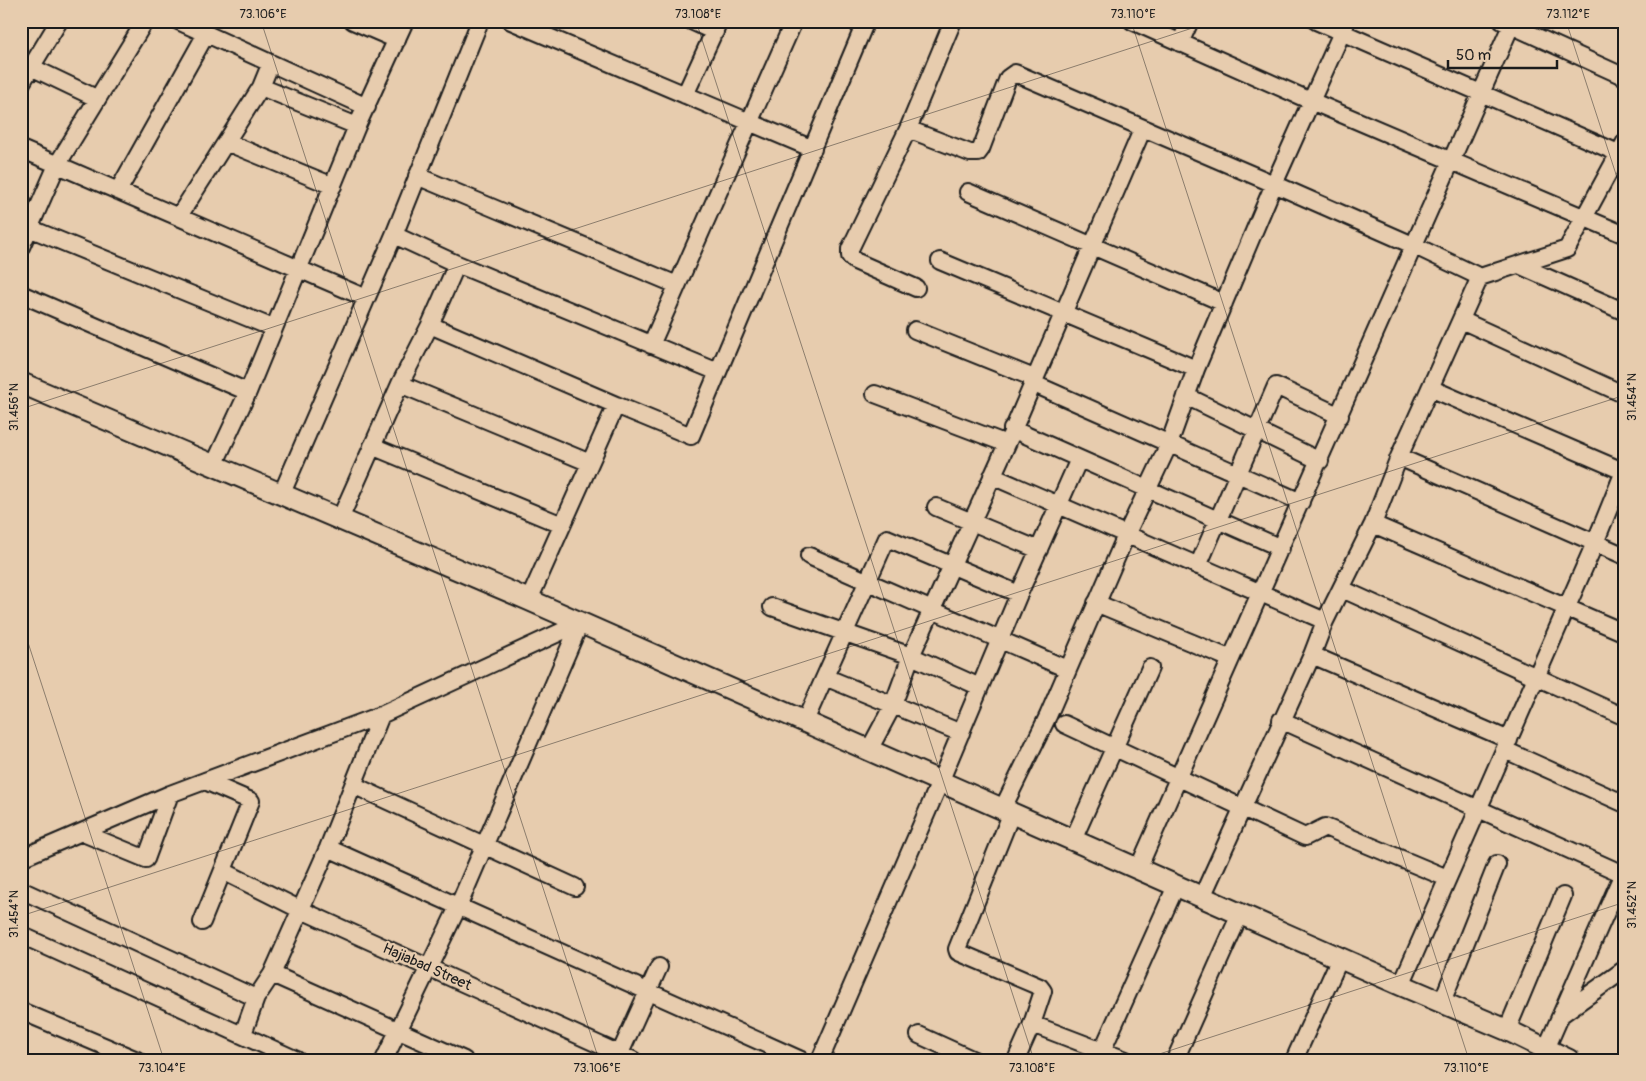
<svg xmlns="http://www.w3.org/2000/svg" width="1646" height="1081" viewBox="0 0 1646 1081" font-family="Pangolin,sans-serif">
	<rect width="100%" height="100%" fill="#e7ccae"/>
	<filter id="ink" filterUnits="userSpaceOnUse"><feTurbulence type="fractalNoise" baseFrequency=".02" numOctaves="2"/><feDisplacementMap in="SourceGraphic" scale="10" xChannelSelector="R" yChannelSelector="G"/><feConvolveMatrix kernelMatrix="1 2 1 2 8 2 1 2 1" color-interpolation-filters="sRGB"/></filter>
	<g filter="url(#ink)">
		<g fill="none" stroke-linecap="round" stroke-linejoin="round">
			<g stroke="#1c1c1c" stroke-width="20">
				<path id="minor" d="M 178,21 L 367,107
					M 353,21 L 397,40
					M 511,21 L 813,149
					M 691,21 L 715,32
					M 953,21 L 908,129 L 970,153 L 978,153 L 981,149 L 1008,78 L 1015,73 L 1274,184 L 1415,246 L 1480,277 L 1567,249 L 1625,142
					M 1132,21 L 1311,101 L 1625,235
					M 1316,21 L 1625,156
					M 1502,21 L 1625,77
					M 1180,43 L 1190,21
					M 31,67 L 96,98
					M 21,84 L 59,21
					M 261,87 L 357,126
					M 685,95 L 719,21
					M 908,129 L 850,249 L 850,256 L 855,261 L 916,288
					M 226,142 L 333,186
					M 21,149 L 366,298
					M 417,176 L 677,285
					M 118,191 L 206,34
					M 968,192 L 1224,303
					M 179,216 L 261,87 L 270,65
					M 29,228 L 273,328
					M 394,235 L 457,264 L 718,372
					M 21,247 L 57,165 L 145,21
					M 940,261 L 1196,369
					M 1519,265 L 1625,312
					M 21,294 L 248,392
					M 1461,320 L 1625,395
					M 430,325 L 616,405
					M 915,330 L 1034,378
					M 651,345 L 794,21
					M 1032,383 L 1301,502
					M 400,384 L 590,463
					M 1430,388 L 1625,472
					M 875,394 L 1007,444
					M 1186,396 L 1320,461
					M 1012,429 L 1281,548
					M 372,446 L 562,525
					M 1399,457 L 1625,556
					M 214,465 L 248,392 L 357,126 L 405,21
					M 992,476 L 1325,621
					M 282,493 L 394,235 L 480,21
					M 936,507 L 1039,550
					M 340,519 L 400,384 L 430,325 L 457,264
					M 1373,524 L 1625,633
					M 809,556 L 1067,669
					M 1198,566 L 1276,386 L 1340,416
					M 1342,589 L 1625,717
					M 529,600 L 616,405 L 691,436 L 866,21
					M 1096,603 L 1231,659
					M 772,607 L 911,656 L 980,687
					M 1312,655 L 1509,740
					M 825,677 L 961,733
					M 1281,720 L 1623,874
					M 805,721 L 887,538 L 1019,594
					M 1064,724 L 1305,837 L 1325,827 L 1447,878
					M 869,750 L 893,705 L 911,656 L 1007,444 L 1143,128
					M 1505,750 L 1625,804
					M 353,785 L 575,887
					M 1003,808 L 1048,716 L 1127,533 L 1169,444 L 1196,369 L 1274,184 L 1347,21
					M 1012,812 L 957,949 L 958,952 L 1040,987 L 1043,991 L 1032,1024 L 1016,1060
					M 83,833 L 146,859 L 170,794
					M 1073,840 L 1150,668
					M 328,848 L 801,1060
					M 21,858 L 170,794 L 381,715 L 580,623
					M 1138,869 L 1513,21
					M 223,871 L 299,909 L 633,1060
					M 21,890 L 256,998 L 272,974 L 464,1060
					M 1202,897 L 1312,655 L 1325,621 L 1373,524 L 1399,457 L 1480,277
					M 202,922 L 251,801 L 205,781
					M 21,935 L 297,1060
					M 272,974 L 328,848 L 381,715
					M 1401,985 L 1595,543 L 1625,469
					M 1442,1002 L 1497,864
					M 21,1011 L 137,1060
					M 1562,1014 L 1625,969
					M 1032,1024 L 1126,1060
					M 1507,1030 L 1563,896
					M 243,1034 L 256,998
					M 919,1035 L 974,1060
					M 1546,1049 L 1625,869
					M 384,1060 L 458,907 L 580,623
					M 617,1060 L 659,967
					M 820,1060 L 940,782 L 1019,594 L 1079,459
					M 1098,1060 L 1176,886
					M 1175,1060 L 1240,914
					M 1294,1060 L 1340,958"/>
			</g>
			<g stroke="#1c1c1c" stroke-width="24">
				<path id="tertiary" d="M 21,383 L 529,600 L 1401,985 L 1507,1030 L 1569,1060"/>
			</g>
			<use href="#minor" stroke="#e7ccae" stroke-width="16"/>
			<use href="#tertiary" stroke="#e7ccae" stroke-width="20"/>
		</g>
	</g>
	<path fill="none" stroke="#1c1c1c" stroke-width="1" stroke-opacity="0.45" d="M 261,21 L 599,1060M 696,21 L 1034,1060M 1131,21 L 1469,1060M 1566,21 L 1625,202M 21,409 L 1214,21M 21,621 L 164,1060M 21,916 L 1625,395M 1141,1060 L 1625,902"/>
	<g text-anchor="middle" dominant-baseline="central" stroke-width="4" stroke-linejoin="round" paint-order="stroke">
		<g font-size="15" fill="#1c1c1c" stroke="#e7ccae">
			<text transform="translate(427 967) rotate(24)">Hajiabad Street</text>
		</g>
	</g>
	<rect width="1646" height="1081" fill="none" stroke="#e7ccae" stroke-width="55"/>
	<path d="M1448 60v8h109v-8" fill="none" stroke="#1c1c1c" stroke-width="2.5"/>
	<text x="1456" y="60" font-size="15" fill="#1c1c1c" stroke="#e7ccae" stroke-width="4" paint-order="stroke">50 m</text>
	<rect x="28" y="28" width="1590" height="1026" fill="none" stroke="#1c1c1c" stroke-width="2"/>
	<g font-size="12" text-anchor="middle" fill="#1c1c1c">
		<text x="263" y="18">73.106°E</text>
		<text x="698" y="18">73.108°E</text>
		<text x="1133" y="18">73.110°E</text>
		<text x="1568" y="18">73.112°E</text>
		<text transform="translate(1632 397) rotate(-90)" y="4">31.454°N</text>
		<text transform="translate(14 407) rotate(-90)" y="4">31.456°N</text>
		<text transform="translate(1632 905) rotate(-90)" y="4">31.452°N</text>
		<text transform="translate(14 914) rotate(-90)" y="4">31.454°N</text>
		<text x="162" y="1072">73.104°E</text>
		<text x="597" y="1072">73.106°E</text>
		<text x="1032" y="1072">73.108°E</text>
		<text x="1466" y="1072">73.110°E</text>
	</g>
</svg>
